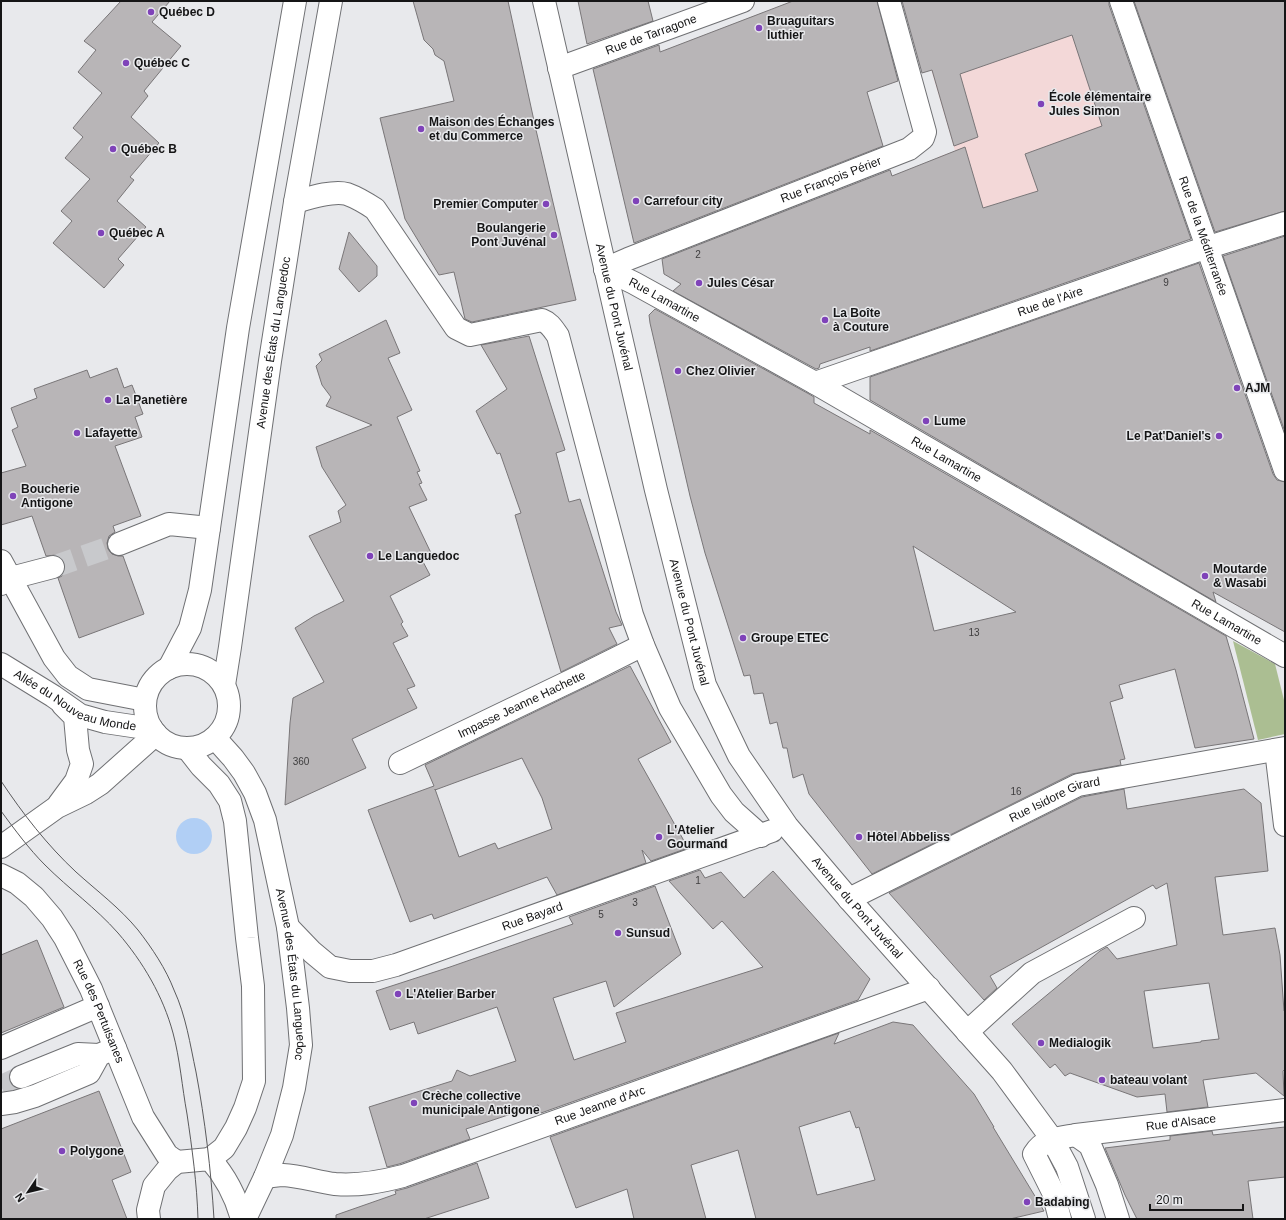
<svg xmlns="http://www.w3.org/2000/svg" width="1286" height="1220" viewBox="0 0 1286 1220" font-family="Helvetica,sans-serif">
	<rect width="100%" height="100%" fill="#e8e9ec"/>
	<path fill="#f3d8d8" d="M 911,1 L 1103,1 L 1148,125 L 1038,191 L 954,217 L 938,157 L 955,151 Z"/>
	<path fill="#abbe92" d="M 1233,641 L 1275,664 L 1285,704 L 1285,734 L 1258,740 Z"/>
	<path fill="#b1cff5" d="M176 836a18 18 0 1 1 36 0a18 18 0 1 1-36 0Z"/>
	<path fill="#b8b5b7" stroke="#797678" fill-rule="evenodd" d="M 121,1 L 170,1 L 152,22 L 181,46 L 144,91 L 148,96 L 131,117 L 159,143 L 130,177 L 134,180 L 117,201 L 146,227 L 118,259 L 124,265 L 104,288 L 53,243 L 72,221 L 61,211 L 90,179 L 65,158 L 83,137 L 73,128 L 102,93 L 78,72 L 96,50 L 84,41 Z
		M 413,1 L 508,1 L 536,130 L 576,300 L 472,322 L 465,319 L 454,272 L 439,275 L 405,219 L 380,118 L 454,101 L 444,61 L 435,55 L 433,49 L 424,40 Z
		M 578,1 L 648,1 L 653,21 L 587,44 Z
		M 793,1 L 877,1 L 898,81 L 867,92 L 883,146 L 634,243 L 593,69 L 659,45 L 660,52 Z
		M 902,1 L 1109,1 L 1109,5 L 1191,239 L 870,351 L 870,347 L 820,364 L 819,368 L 816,369 L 673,291 L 681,284 L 664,274 L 662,259 L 890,170 L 892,176 L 965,147 L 983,208 L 1038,191 L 1025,154 L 1102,126 L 1072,35 L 960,74 L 978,137 L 954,146 L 932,70 L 922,73 Z
		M 1134,1 L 1285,1 L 1285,211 L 1215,232 Z
		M 349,232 L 377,266 L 377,276 L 359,292 L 339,269 Z
		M 1285,236 L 1285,432 L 1223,256 Z
		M 1199,263 L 1273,474 L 1277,480 L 1285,482 L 1285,632 L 1213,592 L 1216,602 L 870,400 L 870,377 Z
		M 655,309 L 809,394 L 814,397 L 814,403 L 870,434 L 870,430 L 1226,636 L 1236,670 L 1254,739 L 1195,748 L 1175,669 L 1119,685 L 1123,698 L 1110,702 L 1125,759 L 1120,760 L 1121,765 L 1072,774 L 872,874 L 809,794 L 803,774 L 793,778 L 787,748 L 783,748 L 777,722 L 770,724 L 763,693 L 754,694 L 750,675 L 744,676 L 705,553 L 690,496 L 650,323 L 649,315 ZM 913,546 L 1016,612 L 934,631 Z
		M 386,320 L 400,353 L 388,358 L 412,410 L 397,417 L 420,471 L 417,472 L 422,483 L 419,484 L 427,500 L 409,507 L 431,553 L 421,558 L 430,575 L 390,596 L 403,622 L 401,624 L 408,636 L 393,643 L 415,686 L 407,689 L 417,708 L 352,739 L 366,768 L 285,805 L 290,723 L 293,698 L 324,682 L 295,628 L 314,616 L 344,601 L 309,536 L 341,522 L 338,511 L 346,505 L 322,467 L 316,447 L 372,425 L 326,406 L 331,397 L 322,385 L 316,366 L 322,360 L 319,354 Z
		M 529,336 L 565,450 L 556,453 L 569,502 L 580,499 L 616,612 L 622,625 L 609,628 L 617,644 L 561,672 L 515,515 L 521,513 L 500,453 L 497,454 L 476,411 L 507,389 L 481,345 Z
		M 117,368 L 124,388 L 132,385 L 143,414 L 135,417 L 142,437 L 115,446 L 141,516 L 113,526 L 115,532 L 109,536 L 107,543 L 108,549 L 112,554 L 118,556 L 123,556 L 144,614 L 79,638 L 58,578 L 62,576 L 65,570 L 65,564 L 62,559 L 56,555 L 46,556 L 32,516 L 1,525 L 1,473 L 26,466 L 12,430 L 18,427 L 11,408 L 37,398 L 34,389 L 87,370 L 90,378 Z
		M 630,666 L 671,742 L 638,759 L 688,848 L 651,861 L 642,850 L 646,863 L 557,895 L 547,877 L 434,919 L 432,914 L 410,922 L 368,810 L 434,786 L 425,765 ZM 522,758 L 542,798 L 552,829 L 498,849 L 495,843 L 459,857 L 435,789 L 435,790 Z
		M 1124,789 L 1127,809 L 1244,789 L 1261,803 L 1268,871 L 1215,877 L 1223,935 L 1275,928 L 1280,955 L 1284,1011 L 1285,1011 L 1285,1069 L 1283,1071 L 1284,1096 L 1256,1073 L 1203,1080 L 1208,1107 L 1167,1112 L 1165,1094 L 1137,1097 L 1070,1073 L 1065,1076 L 1055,1064 L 1050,1068 L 1012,1024 L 1100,951 L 1107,947 L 1117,959 L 1177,945 L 1167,883 L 1156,889 L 1153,885 L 990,976 L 997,988 L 984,1000 L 889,893 L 1082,797 ZM 1209,983 L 1219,1039 L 1201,1041 L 1201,1042 L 1153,1048 L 1144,991 Z
		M 700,870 L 705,878 L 721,872 L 744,898 L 773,871 L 870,979 L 858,1000 L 541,1113 L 538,1105 L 466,1129 L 470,1139 L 399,1164 L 387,1167 L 369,1107 L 452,1081 L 457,1070 L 470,1076 L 516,1061 L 497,1007 L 418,1034 L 414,1022 L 390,1030 L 376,991 L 450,967 L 573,924 L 569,917 L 655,886 L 681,954 L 614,1007 L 606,981 L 553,998 L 574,1060 L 626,1042 L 616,1013 L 763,967 L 722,921 L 713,929 L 669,881 Z
		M 37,940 L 64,1007 L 1,1033 L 1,955 Z
		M 893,1022 L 913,1025 L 974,1094 L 994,1127 L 993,1127 L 1044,1211 L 1010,1219 L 756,1219 L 738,1150 L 691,1165 L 706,1219 L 634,1219 L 627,1189 L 576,1208 L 550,1137 L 839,1033 L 834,1044 ZM 850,1111 L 856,1128 L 859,1127 L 875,1180 L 817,1195 L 799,1127 Z
		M 99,1091 L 131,1172 L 112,1180 L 127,1219 L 1,1219 L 1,1129 Z
		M 1285,1127 L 1285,1177 L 1248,1181 L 1253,1219 L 1137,1219 L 1125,1195 L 1105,1148 L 1170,1140 L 1170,1136 L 1212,1131 L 1213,1135 Z
		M 477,1163 L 489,1198 L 424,1219 L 336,1219 L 336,1215 L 396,1194 L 395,1191 L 407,1188 Z"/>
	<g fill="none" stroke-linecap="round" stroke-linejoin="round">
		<path stroke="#c8c9cc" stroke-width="22" stroke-dasharray="22 11" stroke-linecap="butt" d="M 53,567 L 119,544
			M 1,1086 L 21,1077"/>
		<g stroke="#6f7073" stroke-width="24">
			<g id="minor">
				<path id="s1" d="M 544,1 L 656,490 L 705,685 L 739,756 L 787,826 L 849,899 L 1002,1071 L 1052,1139 L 1067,1167 L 1084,1219"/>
				<path id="s2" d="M 1121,1 L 1285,470"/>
				<path id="s3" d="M 559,68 L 743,1"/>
				<path d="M 295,202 C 309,198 333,190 347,194 C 358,198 366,203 375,209 L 456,328 L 470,335 L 542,320 C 550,323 553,329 558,336 L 632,615 L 643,645 L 670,708 L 721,795 L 734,812 L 761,836"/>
				<path id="s4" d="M 605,269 L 634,283 L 815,383 L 1285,656"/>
				<path id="s5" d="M 605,269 L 628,259 L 909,149 L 923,138 L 925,132 L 889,1"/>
				<path id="s6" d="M 815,383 L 1193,252 L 1285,223"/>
				<path d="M 119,544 L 169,524 L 209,528"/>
				<path d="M 1,561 L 54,658 L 68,676 L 88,689 L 145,700"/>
				<path d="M 1,584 L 11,578 L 53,567"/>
				<path id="s7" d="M 1,664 L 53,696 L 80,715 L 105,722 L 152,729"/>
				<path id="s8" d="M 215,738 L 233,758 L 244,773 L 255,793 L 265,820 L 288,927 L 298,1008 L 301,1045 L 294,1088 L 282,1135 L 265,1177 L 245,1219"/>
				<path d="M 187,748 L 201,766 L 219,784 L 230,801 L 235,821 L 247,938 L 253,986 L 254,1081 L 245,1108 L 236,1128 L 224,1148 L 210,1159"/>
				<path d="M 1276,750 L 1285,825"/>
				<path id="s9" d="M 400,763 L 587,673 L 643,645"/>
				<path d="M 59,804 L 76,781 L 82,764 L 78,750 L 75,717 L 63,705"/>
				<path d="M 1,847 L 57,807 L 86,793 L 100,784 L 156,734"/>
				<path id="s10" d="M 1,875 L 17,883 L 34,897 L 52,918 L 65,938 L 91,989 L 143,1117 L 167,1155 L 177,1162"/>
				<path id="s11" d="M 849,899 L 1078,785 L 1285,748"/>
				<path id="s12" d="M 288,927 L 312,952 L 330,967 L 350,971 L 373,971 L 396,965 L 772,831"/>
				<path d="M 967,1032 L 1032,973 L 1134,918"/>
				<path d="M 1,1048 L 98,1006"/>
				<path d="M 21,1077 L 78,1054 L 99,1055"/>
				<path d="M 1,1104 L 15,1102 L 35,1096 L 89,1073 L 99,1055 L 115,1048"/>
				<path d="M 1076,1135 L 1090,1145 L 1107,1185 L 1118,1219"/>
				<path id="s13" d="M 265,1177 C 271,1177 277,1175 283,1175 C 301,1176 318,1182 335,1184 C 359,1186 380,1182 403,1176 L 929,988"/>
				<path d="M 149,1219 L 148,1210 L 154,1186 L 167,1170 L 177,1162 L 210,1159 C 226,1177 236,1197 242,1219"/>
				<path id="s14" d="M 1060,1219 L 1053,1192 L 1034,1154 C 1044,1138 1059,1138 1076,1135 L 1285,1110"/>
			</g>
		</g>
		<g stroke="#6f7073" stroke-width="24">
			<g id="major">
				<circle cx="187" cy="706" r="42"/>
				<path d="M 169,668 L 190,628 L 200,590 L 238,328 L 295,1"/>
				<path id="s15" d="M 224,685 L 230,647 L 270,361 L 295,202 L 331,1"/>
			</g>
		</g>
		<use href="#minor" stroke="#fff" stroke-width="22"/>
		<use href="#major" stroke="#fff" stroke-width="22"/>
		<path stroke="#5a5a5c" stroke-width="1" d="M 1,781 C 23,814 47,845 76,872 C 97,891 120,908 138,930 C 152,948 166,969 174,990 C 186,1016 190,1044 196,1072 C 205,1120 211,1170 214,1219
			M 1,811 C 15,830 29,849 45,865 C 69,889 96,908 118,933 C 143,962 163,996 173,1033 C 180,1059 182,1087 187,1114 C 192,1148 197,1184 198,1219"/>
	</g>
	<g fill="#7f43b9" stroke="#e8e9ec" stroke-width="1.5">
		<circle cx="151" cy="12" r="4"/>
		<circle cx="759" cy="28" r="4"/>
		<circle cx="126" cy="63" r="4"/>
		<circle cx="1041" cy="104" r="4"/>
		<circle cx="421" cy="129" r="4"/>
		<circle cx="113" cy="149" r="4"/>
		<circle cx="636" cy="201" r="4"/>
		<circle cx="546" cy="204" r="4"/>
		<circle cx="101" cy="233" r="4"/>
		<circle cx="554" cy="235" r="4"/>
		<circle cx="699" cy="283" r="4"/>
		<circle cx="825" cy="320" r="4"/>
		<circle cx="678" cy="371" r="4"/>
		<circle cx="1237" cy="388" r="4"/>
		<circle cx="108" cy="400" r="4"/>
		<circle cx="926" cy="421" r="4"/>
		<circle cx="77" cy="433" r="4"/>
		<circle cx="1219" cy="436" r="4"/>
		<circle cx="13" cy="496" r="4"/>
		<circle cx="370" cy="556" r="4"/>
		<circle cx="1205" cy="576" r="4"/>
		<circle cx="743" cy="638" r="4"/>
		<circle cx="659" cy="837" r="4"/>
		<circle cx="859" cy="837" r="4"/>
		<circle cx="618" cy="933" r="4"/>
		<circle cx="398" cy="994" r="4"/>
		<circle cx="1041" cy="1043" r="4"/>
		<circle cx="1102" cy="1080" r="4"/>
		<circle cx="414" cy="1103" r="4"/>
		<circle cx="62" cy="1151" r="4"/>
		<circle cx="1027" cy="1202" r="4"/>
	</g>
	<g text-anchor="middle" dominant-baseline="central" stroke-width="3" stroke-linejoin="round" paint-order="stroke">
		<g font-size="10" fill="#3e3d3e">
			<text x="698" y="254">2</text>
			<text x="1166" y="282">9</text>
			<text x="974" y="632">13</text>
			<text x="301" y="761">360</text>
			<text x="1016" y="791">16</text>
			<text x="698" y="880">1</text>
			<text x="635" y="902">3</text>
			<text x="601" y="914">5</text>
		</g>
		<g font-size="12" font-weight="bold" fill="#151516" stroke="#e8e9ec" text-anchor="start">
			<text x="159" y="12">Québec D</text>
			<text x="767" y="21">Bruaguitars<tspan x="767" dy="14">luthier</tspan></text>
			<text x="134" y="63">Québec C</text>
			<text x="1049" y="97">École élémentaire<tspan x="1049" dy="14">Jules Simon</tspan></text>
			<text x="429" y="122">Maison des Échanges<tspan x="429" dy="14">et du Commerce</tspan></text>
			<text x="121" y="149">Québec B</text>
			<text x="644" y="201">Carrefour city</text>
			<text x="538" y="204" text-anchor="end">Premier Computer</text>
			<text x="546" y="228" text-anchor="end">Boulangerie<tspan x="546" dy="14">Pont Juvénal</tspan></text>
			<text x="109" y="233">Québec A</text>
			<text x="707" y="283">Jules César</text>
			<text x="833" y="313">La Boîte<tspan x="833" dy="14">à Couture</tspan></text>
			<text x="686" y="371">Chez Olivier</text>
			<text x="1245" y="388">AJM</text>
			<text x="116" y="400">La Panetière</text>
			<text x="934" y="421">Lume</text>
			<text x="85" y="433">Lafayette</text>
			<text x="1211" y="436" text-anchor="end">Le Pat'Daniel's</text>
			<text x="21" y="489">Boucherie<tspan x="21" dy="14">Antigone</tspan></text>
			<text x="378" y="556">Le Languedoc</text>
			<text x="1213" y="569">Moutarde<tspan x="1213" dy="14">&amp; Wasabi</tspan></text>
			<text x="751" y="638">Groupe ETEC</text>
			<text x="667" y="830">L'Atelier<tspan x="667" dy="14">Gourmand</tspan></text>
			<text x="867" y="837">Hôtel Abbeliss</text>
			<text x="626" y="933">Sunsud</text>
			<text x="406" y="994">L'Atelier Barber</text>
			<text x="1049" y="1043">Medialogik</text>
			<text x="1110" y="1080">bateau volant</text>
			<text x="422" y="1096">Crèche collective<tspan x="422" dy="14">municipale Antigone</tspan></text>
			<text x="70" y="1151">Polygone</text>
			<text x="1035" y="1202">Badabing</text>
		</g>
		<g font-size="12" fill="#151516" stroke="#e8e9ec">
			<text stroke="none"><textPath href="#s3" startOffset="98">Rue de Tarragone</textPath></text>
			<text stroke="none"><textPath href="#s5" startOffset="243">Rue François Périer</textPath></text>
			<text stroke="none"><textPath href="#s2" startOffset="249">Rue de la Méditerranée</textPath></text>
			<text stroke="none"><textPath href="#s4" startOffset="67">Rue Lamartine</textPath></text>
			<text stroke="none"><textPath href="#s6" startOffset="249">Rue de l'Aire</textPath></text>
			<text stroke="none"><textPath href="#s1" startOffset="314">Avenue du Pont Juvénal</textPath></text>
			<text stroke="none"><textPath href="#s15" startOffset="346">Avenue des États du Languedoc</textPath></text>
			<text stroke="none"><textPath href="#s4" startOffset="391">Rue Lamartine</textPath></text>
			<text stroke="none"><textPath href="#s1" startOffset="638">Avenue du Pont Juvénal</textPath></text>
			<text stroke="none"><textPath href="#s4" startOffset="715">Rue Lamartine</textPath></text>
			<text stroke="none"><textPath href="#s7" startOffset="84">Allée du Nouveau Monde</textPath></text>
			<text stroke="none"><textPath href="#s9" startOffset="135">Impasse Jeanne Hachette</textPath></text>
			<text stroke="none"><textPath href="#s11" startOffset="229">Rue Isidore Girard</textPath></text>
			<text stroke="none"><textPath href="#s1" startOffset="974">Avenue du Pont Juvénal</textPath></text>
			<text stroke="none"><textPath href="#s12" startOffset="270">Rue Bayard</textPath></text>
			<text stroke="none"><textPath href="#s8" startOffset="254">Avenue des États du Languedoc</textPath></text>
			<text stroke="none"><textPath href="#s10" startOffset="172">Rue des Pertuisanes</textPath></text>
			<text stroke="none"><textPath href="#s13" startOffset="349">Rue Jeanne d'Arc</textPath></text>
			<text stroke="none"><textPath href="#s14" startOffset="224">Rue d'Alsace</textPath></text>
		</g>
	</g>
	<rect width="1286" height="1220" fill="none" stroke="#151516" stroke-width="4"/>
	<g transform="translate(28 1192) rotate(235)" stroke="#e8e9ec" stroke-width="3" paint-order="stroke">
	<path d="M0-3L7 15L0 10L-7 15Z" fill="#151516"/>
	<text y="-6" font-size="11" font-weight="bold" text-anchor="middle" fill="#151516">N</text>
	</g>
	<path d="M1150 1204v6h93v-6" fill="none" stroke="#151516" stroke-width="2"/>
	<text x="1156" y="1204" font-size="12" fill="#151516" stroke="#e8e9ec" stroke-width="3" paint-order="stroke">20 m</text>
</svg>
